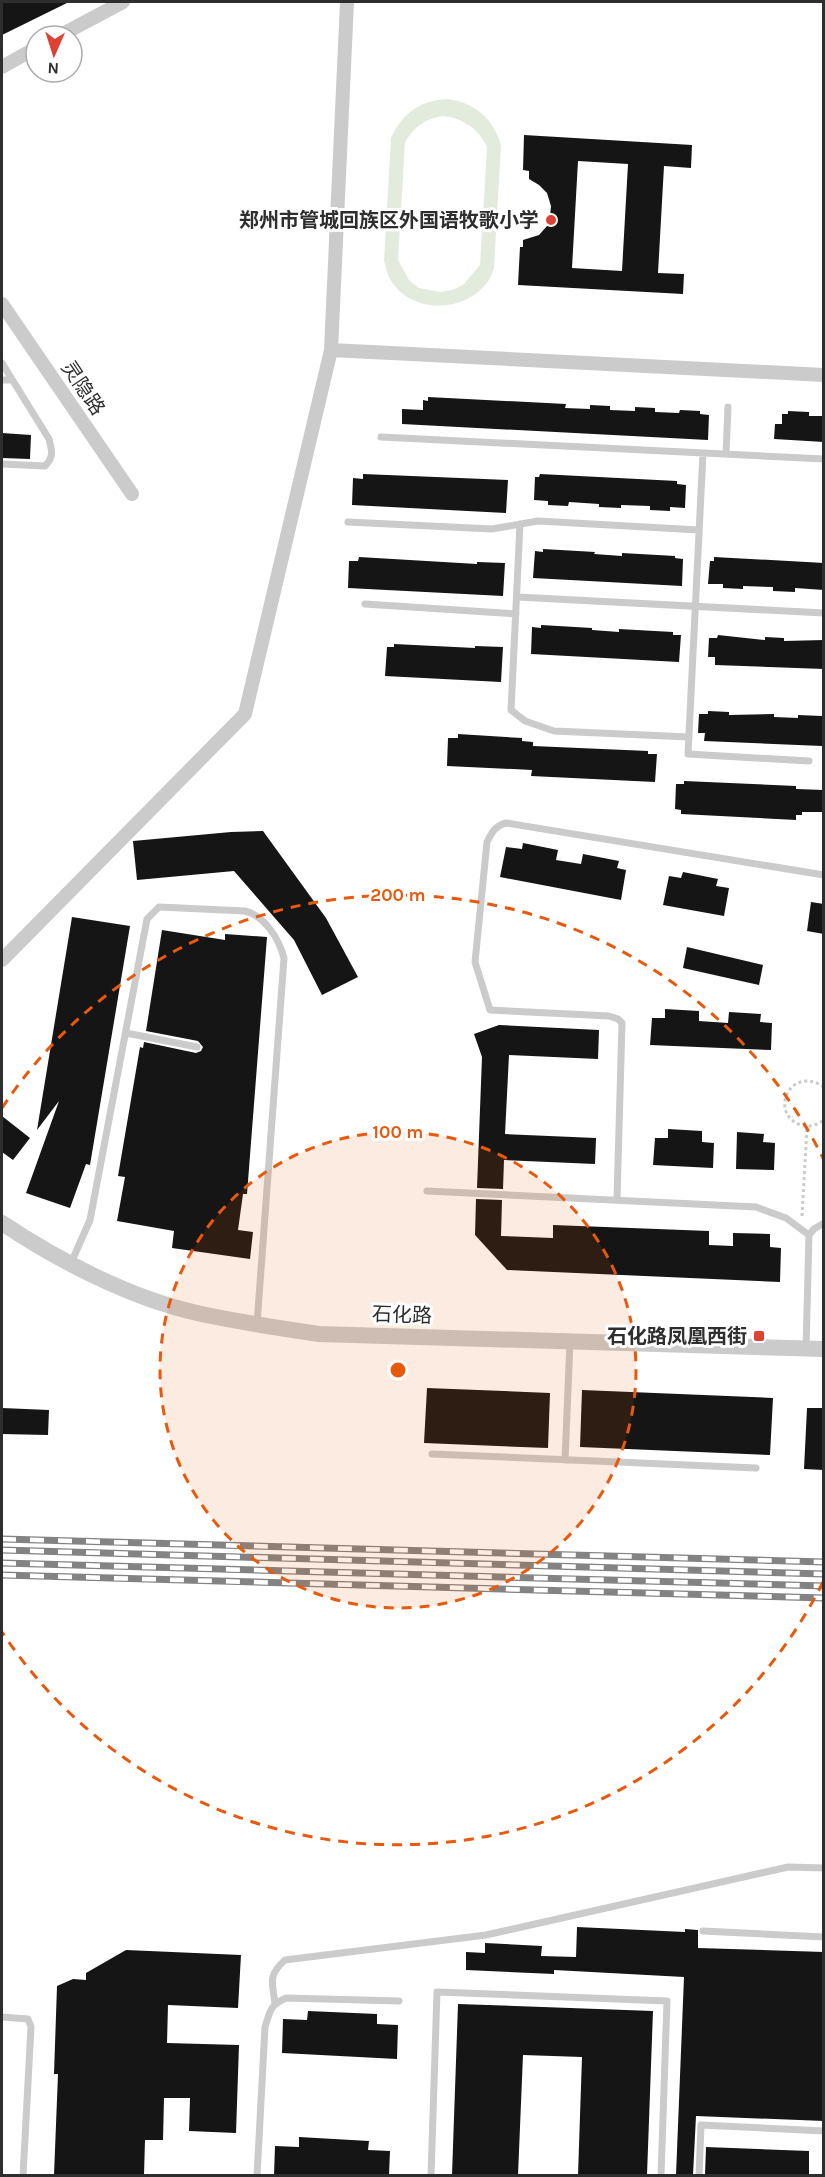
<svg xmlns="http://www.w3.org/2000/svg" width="825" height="2177" viewBox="0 0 825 2177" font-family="Karla,'Noto Sans SC',sans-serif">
	<rect width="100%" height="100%" fill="#fff"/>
	<path fill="#e2ebdc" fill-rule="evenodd" d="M 448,99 C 475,103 493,118 501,145 L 494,268 C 492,273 490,280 486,284 C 462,314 409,313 390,279 C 387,274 386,267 384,261 L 391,138 C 402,113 421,100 448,99 ZM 443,116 C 463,118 479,129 487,147 L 480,265 L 463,285 L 452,290 L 440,292 L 419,288 L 409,280 L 398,260 L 405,142 C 415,126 425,119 443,116 Z"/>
	<path fill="#151515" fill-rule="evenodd" d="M 2,2 L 69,2 L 2,35 Z
		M 524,135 L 692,145 L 691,168 L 664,166 L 658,273 L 684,274 L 683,294 L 518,285 L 520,247 L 523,247 L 523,240 L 539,235 L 547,226 L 550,217 L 551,206 L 547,193 L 539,185 L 529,179 L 529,171 L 523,170 ZM 578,161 L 628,164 L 622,271 L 572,268 Z
		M 428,397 L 566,404 L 565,408 L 590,409 L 590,405 L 610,406 L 610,410 L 635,411 L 635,407 L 655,408 L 655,412 L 679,413 L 680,410 L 700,411 L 700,414 L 709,415 L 708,440 L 402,424 L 402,409 L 423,410 L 423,400 L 428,401 Z
		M 788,411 L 809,412 L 809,416 L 824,416 L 824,442 L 774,439 L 775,424 L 782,424 L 782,414 L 788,414 Z
		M 2,433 L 31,435 L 30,459 L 2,458 Z
		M 363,474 L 508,480 L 506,513 L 352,505 L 353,478 L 363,479 Z
		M 540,474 L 677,481 L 677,484 L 686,485 L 685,508 L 670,507 L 670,511 L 650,510 L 650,506 L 621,505 L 621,508 L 599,507 L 599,504 L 569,502 L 568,506 L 548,505 L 548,501 L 534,500 L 535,477 L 539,477 Z
		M 543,549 L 595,552 L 594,554 L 622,556 L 622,553 L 675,556 L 675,558 L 683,559 L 682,586 L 533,578 L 535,551 L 543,552 Z
		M 359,557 L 477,564 L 477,562 L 505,563 L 503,596 L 348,588 L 349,561 L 358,561 Z
		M 714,557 L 824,563 L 824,590 L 795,588 L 795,592 L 773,591 L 773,587 L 743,586 L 743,589 L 723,588 L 723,584 L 708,584 L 710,561 L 714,561 Z
		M 541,625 L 592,628 L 592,630 L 619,632 L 619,629 L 673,632 L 673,635 L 681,635 L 679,662 L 531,654 L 532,627 L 541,628 Z
		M 718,635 L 765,640 L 765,637 L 784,638 L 784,641 L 824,640 L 824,669 L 715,665 L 715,657 L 708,657 L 709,638 L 717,638 Z
		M 394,644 L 475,648 L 475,646 L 503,647 L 501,682 L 385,676 L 387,647 L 394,647 Z
		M 708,711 L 729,712 L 729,715 L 774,714 L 774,717 L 798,718 L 798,715 L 822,716 L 822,719 L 824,719 L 822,746 L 704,741 L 705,733 L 698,733 L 699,714 L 708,714 Z
		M 458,734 L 522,738 L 522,741 L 533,742 L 533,746 L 648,751 L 648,754 L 657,754 L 655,782 L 531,776 L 532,770 L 447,766 L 448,738 L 458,738 Z
		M 684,781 L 796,786 L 796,789 L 824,790 L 824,812 L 802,812 L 802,815 L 796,815 L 796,820 L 681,814 L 681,810 L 675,809 L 676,784 L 684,784 Z
		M 263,831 L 326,918 L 358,977 L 322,995 L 294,940 L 234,871 L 137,880 L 133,841 L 231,832 Z
		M 523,843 L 558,850 L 556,860 L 581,864 L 583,854 L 619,861 L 617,868 L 626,870 L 621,900 L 500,877 L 506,847 L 522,849 Z
		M 683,872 L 718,879 L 716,886 L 729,888 L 724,916 L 663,905 L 669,876 L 681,878 Z
		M 811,902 L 824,904 L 824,934 L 807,931 Z
		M 72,917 L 130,926 L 90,1165 L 86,1164 L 70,1208 L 26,1193 L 59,1101 L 37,1130 Z
		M 162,930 L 225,940 L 225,934 L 267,937 L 247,1194 L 243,1194 L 238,1230 L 253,1232 L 250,1259 L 172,1248 L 174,1231 L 117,1221 L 125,1177 L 118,1176 L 140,1047 L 143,1048 L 144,1042 L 196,1053 L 201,1051 L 203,1047 L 198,1041 L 146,1031 Z
		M 687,947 L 763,965 L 759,985 L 683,968 Z
		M 665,1009 L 699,1011 L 699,1021 L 728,1023 L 729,1012 L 761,1014 L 760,1022 L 772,1023 L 771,1050 L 650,1045 L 652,1018 L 665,1018 Z
		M 499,1025 L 599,1030 L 598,1059 L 509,1055 L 505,1134 L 596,1138 L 595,1164 L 504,1160 L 503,1189 L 477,1188 L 482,1057 L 474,1034 Z
		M 2,1116 L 30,1138 L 13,1160 L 2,1152 Z
		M 668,1129 L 702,1131 L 702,1142 L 714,1143 L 713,1168 L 653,1165 L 655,1138 L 668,1138 Z
		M 737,1132 L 764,1134 L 763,1142 L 775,1143 L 774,1170 L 736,1169 Z
		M 476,1199 L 502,1200 L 501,1236 L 553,1238 L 553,1225 L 709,1231 L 709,1245 L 733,1246 L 733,1233 L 770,1234 L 770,1247 L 781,1248 L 780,1282 L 507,1270 L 475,1235 Z
		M 427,1388 L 550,1393 L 548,1448 L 424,1443 Z
		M 582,1390 L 773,1398 L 770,1455 L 580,1447 Z
		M 2,1408 L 49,1410 L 48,1435 L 2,1434 Z
		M 807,1408 L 824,1408 L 824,1470 L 804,1469 Z
		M 577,1927 L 685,1932 L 685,1929 L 698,1930 L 698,1948 L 824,1952 L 824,2121 L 696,2116 L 693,2175 L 676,2175 L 684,1977 L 554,1970 L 554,1974 L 466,1970 L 466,1952 L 485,1953 L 485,1943 L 542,1946 L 541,1956 L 576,1957 Z
		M 126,1950 L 241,1955 L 238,2008 L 168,2005 L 167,2043 L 239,2045 L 236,2133 L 189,2131 L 190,2098 L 164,2098 L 163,2140 L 145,2140 L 144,2175 L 54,2175 L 58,2074 L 54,2074 L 57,1986 L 73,1979 L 86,1980 L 86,1973 Z
		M 458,2004 L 653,2011 L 647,2175 L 578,2175 L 582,2057 L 523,2055 L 518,2175 L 452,2175 Z
		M 308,2011 L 377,2014 L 377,2024 L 398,2025 L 397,2059 L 282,2053 L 283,2019 L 307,2020 Z
		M 299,2137 L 369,2141 L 368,2150 L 390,2151 L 389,2175 L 274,2175 L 275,2146 L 299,2147 Z
		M 706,2147 L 809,2151 L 809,2175 L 705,2175 Z"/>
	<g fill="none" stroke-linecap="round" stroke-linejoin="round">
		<path stroke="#cbcbcb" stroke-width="3" stroke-dasharray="3 3" stroke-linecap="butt" d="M 824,1087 C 790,1064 768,1114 801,1125 C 809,1128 817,1125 824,1120
			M 802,1216 L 807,1127"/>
		<path stroke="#cbcbcb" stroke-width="7" d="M 2,363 L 49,439 C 52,451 54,457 45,466 L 2,464
			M 2,380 L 12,380
			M 381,437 L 824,459
			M 703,453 L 688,754 L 809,761
			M 726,454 L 728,407
			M 348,522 L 492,529 L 538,521 L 699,530
			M 520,524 L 511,710 L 525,721 L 554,731 L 689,737
			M 517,597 L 824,613
			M 365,604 L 516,614
			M 126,1033 L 197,1047
			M 427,1191 L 756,1207 L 786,1218 L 809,1235
			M 617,1199 L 622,1023 L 618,1019 L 609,1016 L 490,1010 L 475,962 L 487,842 C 492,832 495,826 506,823 L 824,875
			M 71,1263 L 90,1220 L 147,919 L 159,907 L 245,911 C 265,916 279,939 284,958 L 257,1324
			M 806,1348 L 809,1235 L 814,1229 L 824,1223
			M 432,1454 L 756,1468
			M 565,1460 L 570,1342
			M 703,1931 L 824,1937
			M 275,2003 C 272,1982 268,1975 285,1960 L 486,1935 L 788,1867 L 824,1868
			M 2,2017 L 28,2019 L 31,2027 L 23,2176
			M 257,2176 L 265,2027 C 270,2011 270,2005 286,1998 L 399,2001
			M 431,2176 L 437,1992 L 667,2001 L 661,2176
			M 699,2176 L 701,2125 L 824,2131"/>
		<path stroke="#cbcbcb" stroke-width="14" d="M 59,36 L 123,2
			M 2,67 L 36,48
			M 2,304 L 132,494
			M 331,350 L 824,375
			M 2,960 L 245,714 L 331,350 L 347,2"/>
		<path stroke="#cbcbcb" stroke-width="16" d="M 2,1223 C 59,1261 130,1298 197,1313 C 237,1322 278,1328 319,1334 L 824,1349"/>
		<g stroke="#838383" stroke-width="7">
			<path id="rail" d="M 2,1539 L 824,1562
				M 2,1550 L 824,1574
				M 2,1563 L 824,1586
				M 2,1575 L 824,1598"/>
		</g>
		<use href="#rail" stroke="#fff" stroke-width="4.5" stroke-dasharray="14" stroke-linecap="butt"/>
	</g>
	<circle cx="398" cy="1370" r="238" fill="#e8590c" fill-opacity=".12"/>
	<g fill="none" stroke="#e8590c" stroke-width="3" stroke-dasharray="10 8">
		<circle cx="398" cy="1370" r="238"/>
		<path d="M823 1582A475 475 0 0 1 2 1632M2 1108A475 475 0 0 1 823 1158"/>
	</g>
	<g fill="#e04135" stroke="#fff" stroke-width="2">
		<circle cx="551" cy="220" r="6"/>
		<rect x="753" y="1330" width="12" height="12" rx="3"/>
	</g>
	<g text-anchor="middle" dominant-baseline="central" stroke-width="6" stroke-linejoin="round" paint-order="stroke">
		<g font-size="20" font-weight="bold" fill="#2e2e2e" stroke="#fff" text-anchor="end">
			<text x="539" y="220">郑州市管城回族区外国语牧歌小学</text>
			<text x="747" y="1336">石化路凤凰西街</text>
		</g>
		<g font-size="20" fill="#2e2e2e" stroke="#fff">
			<text transform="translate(83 388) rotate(56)">灵隐路</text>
			<text transform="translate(402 1315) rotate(2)">石化路</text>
		</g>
	</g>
	<circle cx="398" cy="1370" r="9" fill="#e8590c" stroke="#fff" stroke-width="3"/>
	<g font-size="18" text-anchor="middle" font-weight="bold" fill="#e8590c" stroke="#fff" stroke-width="6" stroke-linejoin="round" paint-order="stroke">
		<text x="398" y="901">200 m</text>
		<text x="398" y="1138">100 m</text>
	</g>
	<rect width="825" height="2177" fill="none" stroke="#2e2e2e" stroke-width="6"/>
	<g transform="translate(54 54) rotate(183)"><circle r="28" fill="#ffffff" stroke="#ababab" stroke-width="1.5"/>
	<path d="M0-4.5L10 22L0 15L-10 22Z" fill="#e04135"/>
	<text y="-9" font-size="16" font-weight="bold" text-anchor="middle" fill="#2e2e2e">N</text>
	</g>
</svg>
